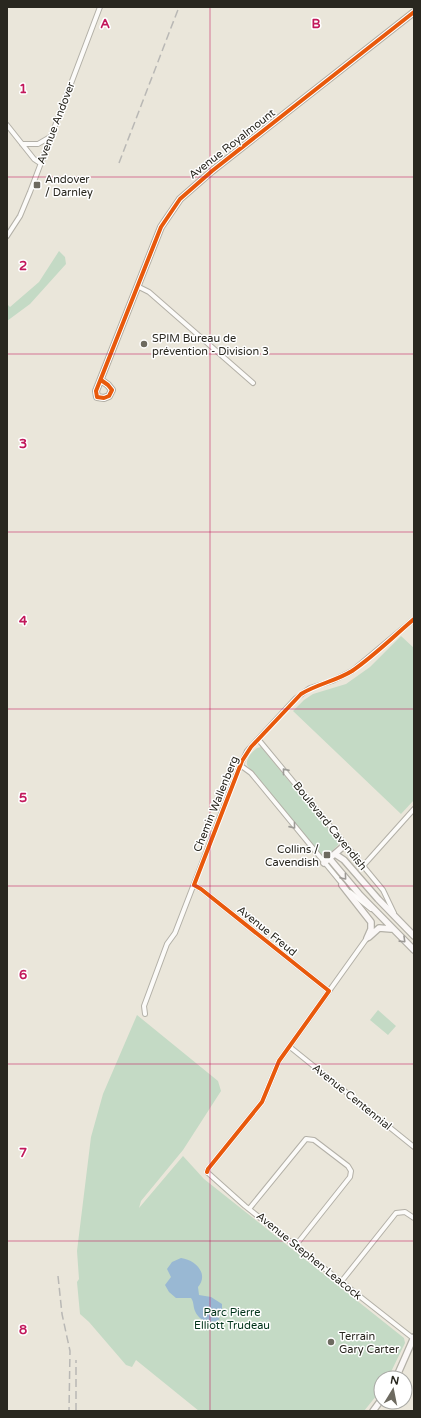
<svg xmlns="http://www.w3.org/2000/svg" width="421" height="1418" viewBox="0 0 421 1418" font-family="'Varela Round',sans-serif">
	<rect width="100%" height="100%" fill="#eae6da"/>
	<path fill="#c4dac5" d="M 59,251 L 65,257 L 66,264 L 30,304 L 7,321 L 7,304 L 10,307 L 39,282 Z
		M 401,636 L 414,648 L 414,800 L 401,814 L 293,711 L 304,700 L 313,694 L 346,684 L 370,667 Z
		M 261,747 L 339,842 L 338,845 L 331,852 L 329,851 L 325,856 L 322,856 L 247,765 C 246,758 252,752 257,748 Z
		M 378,1010 L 396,1026 L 388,1035 L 370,1020 Z
		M 137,1015 L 218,1081 L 221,1091 L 183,1150 L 141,1201 L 139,1208 L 183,1156 L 204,1179 L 404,1338 L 405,1343 L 388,1378 L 381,1378 L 381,1390 L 364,1411 L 199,1411 L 136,1360 L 132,1367 L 126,1365 L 89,1322 L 80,1314 L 77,1282 L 79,1279 L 77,1251 L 91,1137 L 103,1094 Z"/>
	<path fill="#99b8d3" d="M 181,1258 C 196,1260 209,1274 198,1287 L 199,1295 L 211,1297 L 222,1304 L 222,1310 L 217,1316 L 220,1319 C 211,1325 199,1321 195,1311 C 193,1306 194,1302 191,1298 L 176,1298 L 169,1292 L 165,1285 L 171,1277 L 167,1269 L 172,1262 Z"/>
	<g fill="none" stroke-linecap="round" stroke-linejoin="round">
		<g stroke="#b3b0a7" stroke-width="6">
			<path id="street" d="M 7,125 L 34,159 L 40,163
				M 22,144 L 38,144 L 50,137
				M 7,236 L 20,216 L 30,192 L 100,7
				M 137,286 L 149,292 L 253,383
				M 258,739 L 383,890 L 394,913
				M 240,765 L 251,773 L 344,886
				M 363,866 L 414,809
				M 194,885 L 201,889 L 329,991
				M 350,892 L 371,909
				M 367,938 L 279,1061 L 262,1102 L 208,1169 L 207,1172 L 245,1206 L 414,1339
				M 145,1014 L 144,1006 L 167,944 L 175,933 L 236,775 L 247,751 L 295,699 L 310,688 L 332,681 L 352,671 L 414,619
				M 290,1047 L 414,1147
				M 249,1209 L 306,1139 L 314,1140 L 348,1166 L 351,1171 L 350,1177 L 296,1245
				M 341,1282 L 396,1213 L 405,1212 L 414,1218"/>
		</g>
		<g stroke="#b3b0a7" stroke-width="8">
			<path id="secondary" d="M 101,380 L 108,385 L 112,390 L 109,396 L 104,398 L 97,397 L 96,391 L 161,227 L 180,199 L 212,171 L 414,12
				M 335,854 L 344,860 L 378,899 L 414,936
				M 329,858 L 360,895 L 414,950
				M 324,863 L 345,845
				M 342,885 L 371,922 L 371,929 L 367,938
				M 369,937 L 379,928 L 391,929
				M 396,1378 L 414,1337
				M 373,1411 L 381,1400"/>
		</g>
		<use href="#street" stroke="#fcfbf9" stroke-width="4"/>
		<use href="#secondary" stroke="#faf7f6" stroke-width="5.5"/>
		<path stroke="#b9b8b5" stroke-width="1.5" stroke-dasharray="8 4" stroke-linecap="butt" d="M 119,163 L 179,7
			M 58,1276 L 62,1314 L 70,1351 L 69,1411
			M 76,1411 L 76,1360"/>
		<g stroke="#fff" stroke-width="6">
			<path id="cycleway" d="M 101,380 L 108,385 L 112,390 L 109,396 L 104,398 L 97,397 L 96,391 L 161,227 L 180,199 L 212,171 L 414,12
				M 207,1172 L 208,1169 L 262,1102 L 279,1061 L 329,991 L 201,889 L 194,885 L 242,761 L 251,747 L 301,694 C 317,684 336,681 352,671 C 374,656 394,636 414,619"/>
		</g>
		<use href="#cycleway" stroke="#e8590c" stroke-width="4"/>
	</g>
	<defs><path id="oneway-chevron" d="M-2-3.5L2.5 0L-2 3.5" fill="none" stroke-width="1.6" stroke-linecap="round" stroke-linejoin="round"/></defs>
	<g stroke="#9d9c97">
		<use href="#oneway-chevron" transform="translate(285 771) rotate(-129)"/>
		<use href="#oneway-chevron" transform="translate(293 826) rotate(51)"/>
	</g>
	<g stroke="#9c9995">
		<use href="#oneway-chevron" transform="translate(344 877) rotate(50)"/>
		<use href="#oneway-chevron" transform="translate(403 940) rotate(44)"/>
	</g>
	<path fill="none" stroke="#c2185b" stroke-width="1" stroke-opacity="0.55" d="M 210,7 L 210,1411M 7,177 L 414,177M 7,354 L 414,354M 7,532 L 414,532M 7,709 L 414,709M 7,886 L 414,886M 7,1064 L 414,1064M 7,1241 L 414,1241"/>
	<g fill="#6d6a60" stroke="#fff" stroke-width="1.5">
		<rect x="33" y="181" width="8" height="8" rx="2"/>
		<circle cx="144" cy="344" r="4"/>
		<rect x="323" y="851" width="8" height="8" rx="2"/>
		<circle cx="331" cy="1342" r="4"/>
	</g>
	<g text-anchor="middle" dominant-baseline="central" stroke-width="3" stroke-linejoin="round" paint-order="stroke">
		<g font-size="11" fill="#29271f" stroke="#fff">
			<text transform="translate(56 123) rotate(-69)">Avenue Andover</text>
			<text transform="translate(232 144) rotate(-38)">Avenue Royalmount</text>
			<text transform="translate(216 804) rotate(-68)">Chemin Wallenberg</text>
			<text transform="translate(330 826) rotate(51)">Boulevard Cavendish</text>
			<text transform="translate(267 931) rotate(39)">Avenue Freud</text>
			<text transform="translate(352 1097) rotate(39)">Avenue Centennial</text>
			<text transform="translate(309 1256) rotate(39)">Avenue Stephen Leacock</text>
		</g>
		<g font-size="11" fill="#29271f" stroke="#fff" text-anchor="start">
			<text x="45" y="179">Andover<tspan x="45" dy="13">/ Darnley</tspan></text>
			<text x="152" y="338">SPIM Bureau de<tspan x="152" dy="13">prévention - Division 3</tspan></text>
			<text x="319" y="849" text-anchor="end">Collins /<tspan x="319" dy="13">Cavendish</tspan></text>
			<text x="339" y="1336">Terrain<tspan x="339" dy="13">Gary Carter</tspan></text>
		</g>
		<g font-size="11" fill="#01331a" stroke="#fff">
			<text x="232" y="1312">Parc Pierre<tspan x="232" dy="13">Elliott Trudeau</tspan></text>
		</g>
	</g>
	<g font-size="13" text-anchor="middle" font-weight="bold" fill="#c2185b" stroke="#fff" stroke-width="3" stroke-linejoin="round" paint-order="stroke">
		<text x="105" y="28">A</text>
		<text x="316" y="28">B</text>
		<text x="23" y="93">1</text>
		<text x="23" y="270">2</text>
		<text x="23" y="448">3</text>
		<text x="23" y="625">4</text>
		<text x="23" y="802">5</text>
		<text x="23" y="979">6</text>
		<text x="23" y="1157">7</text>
		<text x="23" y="1334">8</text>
	</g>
	<rect width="421" height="1418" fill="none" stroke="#29271f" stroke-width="16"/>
	<g transform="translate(393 1390) rotate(10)"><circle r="19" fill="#ffffff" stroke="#a9a9a5"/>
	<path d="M0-3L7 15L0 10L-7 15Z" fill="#6d6a60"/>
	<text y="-6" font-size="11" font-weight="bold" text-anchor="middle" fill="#29271f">N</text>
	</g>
</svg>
